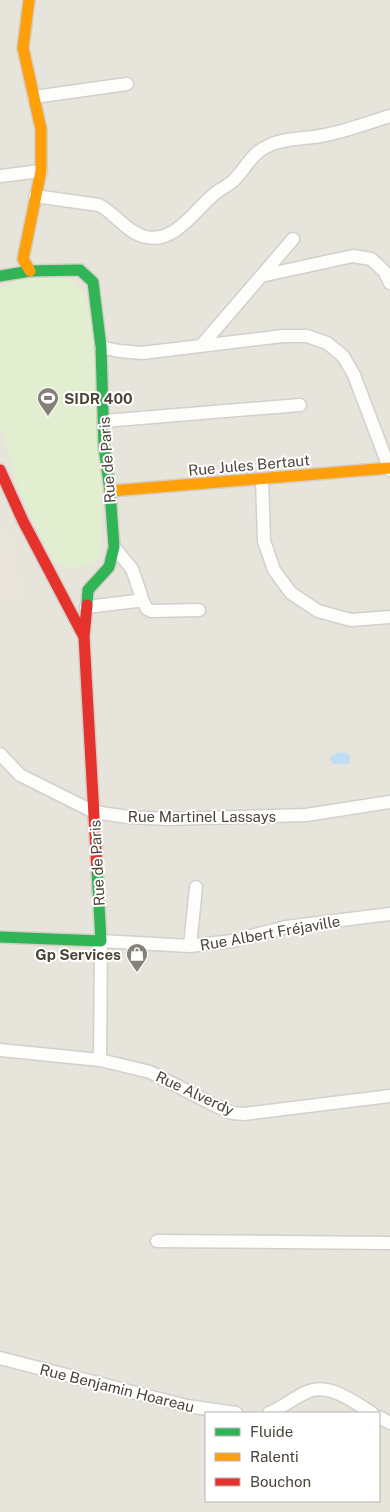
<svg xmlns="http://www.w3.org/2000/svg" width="390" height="1512" viewBox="0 0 390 1512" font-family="'Public Sans',sans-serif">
	<rect width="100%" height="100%" fill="#f4f2ee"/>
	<path fill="#e7e4dc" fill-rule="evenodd" d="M 0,0 L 390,0 L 390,1512 L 0,1512 ZM 206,1413 L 379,1413 L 379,1501 L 206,1501 Z"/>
	<path fill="#eae5da" d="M 0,530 L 14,544 L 22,599 L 0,603 Z"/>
	<path fill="#e1eecf" d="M 49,277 L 74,279 L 89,302 L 94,332 L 102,506 L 101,556 L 96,561 L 75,569 L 55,563 L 39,533 L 19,490 L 0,425 L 0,288 L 19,280 Z"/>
	<path fill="#c0ddf1" d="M 339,752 L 347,753 L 350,756 L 350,762 L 347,764 L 333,764 L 329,758 Z"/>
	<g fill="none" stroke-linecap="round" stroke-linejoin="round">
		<g stroke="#d2d0cb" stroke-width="15">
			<path id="street" d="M 34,97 L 127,84
				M 0,176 L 41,171
				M 35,196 L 99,205 C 115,213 127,233 146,237 C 174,243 193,213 211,197 C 218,190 226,187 233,181 C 245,170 252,152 268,146 C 283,138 303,139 320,136 C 344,132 367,123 390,116
				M 261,276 L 353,256 L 371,259 L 384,271 L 390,283
				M 201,346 L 293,239
				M 101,347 L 119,351 L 142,353 L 283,336 L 307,336 L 327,343 L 343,356 L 354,375 L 390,470
				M 104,421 L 300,405
				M 262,479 L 264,541 L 274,570 L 291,593 L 318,611 L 351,620 L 390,617
				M 141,598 L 147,609 L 151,611 L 199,610
				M 86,607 L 137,601 L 141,595 L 132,569 L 114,547
				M 0,754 L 20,775 L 94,812 L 128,817 L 168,819 L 306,815 L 390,802
				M 190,946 L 196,887
				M 0,1050 L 100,1060 L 150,1072 L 212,1104 L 232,1113 L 244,1114 L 390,1096
				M 100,1060 L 101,941 L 190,946 L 232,941 L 286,927 L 390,914
				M 157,1241 L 390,1243
				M 0,1358 L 187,1406 L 236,1413
				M 269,1413 C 282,1408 293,1398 307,1392 C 329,1382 354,1402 372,1413
				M 379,1417 L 390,1423"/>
		</g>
		<g stroke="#d3cfc5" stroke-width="14">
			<path id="fast" d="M 0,276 L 30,271 L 80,270 L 93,282 L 101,347 L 104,447 L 110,491 L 114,547 L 109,567 L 88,590 L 87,605
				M 0,937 L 101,941 L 97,870"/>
		</g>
		<g stroke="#d3cfc5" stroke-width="14">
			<path id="slow" d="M 29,0 L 23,48 L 41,129 L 41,171 L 23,259 L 30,271
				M 110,491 L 390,468"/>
		</g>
		<g stroke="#d3cfc5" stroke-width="14">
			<path id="jam" d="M 0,470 L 23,521 L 84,637
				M 87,605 L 84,637 L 97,870"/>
		</g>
		<use href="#street" stroke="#fdfdfc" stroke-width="12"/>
		<use href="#fast" stroke="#30b455" stroke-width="11"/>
		<use href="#slow" stroke="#ff9f0a" stroke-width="11"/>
		<use href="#jam" stroke="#e5322d" stroke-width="11"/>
	</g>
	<defs>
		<g id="stadium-pin" transform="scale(1.125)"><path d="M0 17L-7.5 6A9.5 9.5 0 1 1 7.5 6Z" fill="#868178" stroke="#fff"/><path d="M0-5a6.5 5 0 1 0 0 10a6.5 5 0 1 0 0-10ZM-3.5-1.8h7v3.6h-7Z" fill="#fff"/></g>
		<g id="shop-pin" transform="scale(1.125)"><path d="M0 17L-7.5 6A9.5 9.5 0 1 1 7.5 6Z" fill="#868178" stroke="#fff"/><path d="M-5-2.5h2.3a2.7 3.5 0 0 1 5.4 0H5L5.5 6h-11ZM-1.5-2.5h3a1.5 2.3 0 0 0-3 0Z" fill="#fff"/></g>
	</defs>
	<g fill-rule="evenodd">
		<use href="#stadium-pin" x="48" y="398"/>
		<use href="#shop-pin" x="137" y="954"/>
	</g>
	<g text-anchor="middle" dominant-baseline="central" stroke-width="4" stroke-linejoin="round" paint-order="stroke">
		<g font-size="15" font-weight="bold" fill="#4b4439" stroke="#fff" text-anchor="start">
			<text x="64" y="398">SIDR 400</text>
			<text x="121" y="954" text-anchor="end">Gp Services</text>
		</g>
		<g font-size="15" fill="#4b4439" stroke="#fff">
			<text transform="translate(107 460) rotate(-94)">Rue de Paris</text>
			<text transform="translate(249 465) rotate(-5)">Rue Jules Bertaut</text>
			<text x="202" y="816">Rue Martinel Lassays</text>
			<text transform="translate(97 863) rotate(-93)">Rue de Paris</text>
			<text transform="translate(270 933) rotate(-10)">Rue Albert Fréjaville</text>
			<text transform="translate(195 1093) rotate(25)">Rue Alverdy</text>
			<text transform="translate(117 1388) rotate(14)">Rue Benjamin Hoareau</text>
		</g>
	</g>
	<rect x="205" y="1412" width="175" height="90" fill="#ffffff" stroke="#b7b4b0"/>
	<rect x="215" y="1428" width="25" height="8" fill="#30b455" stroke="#b7b4b0"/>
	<text x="250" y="1437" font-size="15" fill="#4b4439">Fluide</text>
	<rect x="215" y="1453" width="25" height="8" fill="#ff9f0a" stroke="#b7b4b0"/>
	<text x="250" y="1462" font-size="15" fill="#4b4439">Ralenti</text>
	<rect x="215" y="1478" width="25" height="8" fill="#e5322d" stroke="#b7b4b0"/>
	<text x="250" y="1487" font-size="15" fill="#4b4439">Bouchon</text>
</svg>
